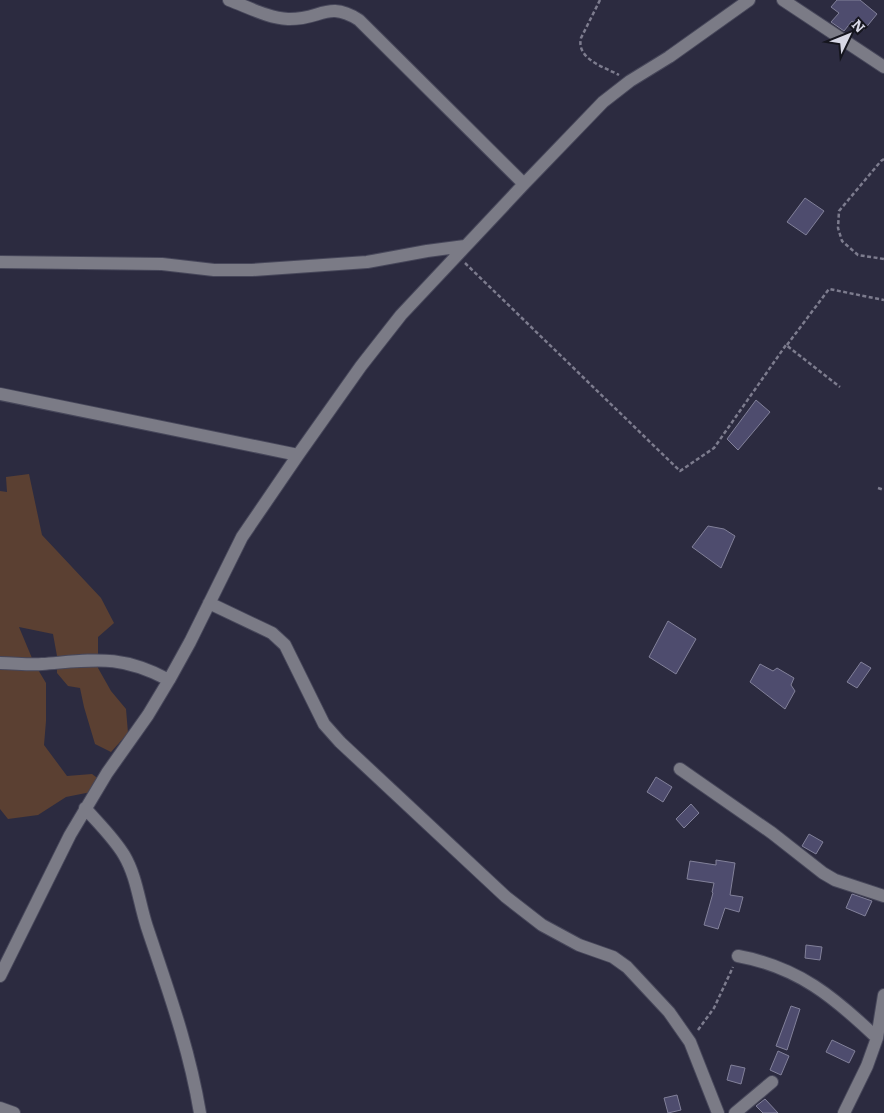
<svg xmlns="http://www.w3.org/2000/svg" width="884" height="1113" viewBox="0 0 884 1113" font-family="Literata,serif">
	<rect width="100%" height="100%" fill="#2c2b40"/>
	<path fill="#5b4032" d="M 29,474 L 42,535 L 101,598 L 114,623 L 98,637 L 98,668 L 111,691 L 126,709 L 128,733 L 111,752 L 95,744 L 84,707 L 80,688 L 68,686 L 57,673 L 57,656 L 53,634 L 19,627 L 34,663 L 46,683 L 46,721 L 44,745 L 67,776 L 92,774 L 100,780 L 96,791 L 66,797 L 38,815 L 8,819 L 0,809 L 0,491 L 7,492 L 6,477 Z"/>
	<path fill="#4e4c6e" stroke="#82819a" d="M 837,0 L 860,0 L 877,14 L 864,30 L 852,21 L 844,31 L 831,22 L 839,13 L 831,7 Z
		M 805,198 L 824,211 L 806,235 L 787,222 Z
		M 756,400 L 770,412 L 738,450 L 727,439 Z
		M 708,526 L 724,529 L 735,536 L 721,568 L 692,547 Z
		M 668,621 L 696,639 L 676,674 L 649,657 Z
		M 861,662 L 871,668 L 857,688 L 847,682 Z
		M 760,664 L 773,671 L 777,668 L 794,678 L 791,685 L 795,691 L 785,709 L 750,682 Z
		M 656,777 L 672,787 L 663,802 L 647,792 Z
		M 691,804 L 699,813 L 684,828 L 676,819 Z
		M 809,834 L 823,842 L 816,854 L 802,846 Z
		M 716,860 L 735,863 L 730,895 L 743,897 L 739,912 L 725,908 L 718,929 L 704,925 L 713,893 L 712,892 L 714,883 L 687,879 L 690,861 L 716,865 Z
		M 852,894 L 872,901 L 865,916 L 846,908 Z
		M 806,945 L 822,947 L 820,960 L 805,958 Z
		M 791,1006 L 800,1009 L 787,1050 L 776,1046 Z
		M 832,1040 L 855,1051 L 849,1063 L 826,1052 Z
		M 778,1051 L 789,1056 L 781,1075 L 770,1070 Z
		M 731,1065 L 745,1068 L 741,1084 L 727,1080 Z
		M 677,1095 L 681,1110 L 668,1113 L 664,1098 Z
		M 765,1099 L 778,1113 L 763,1113 L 756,1106 Z"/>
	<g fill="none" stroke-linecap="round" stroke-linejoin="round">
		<g stroke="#47475a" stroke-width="14">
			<path id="minor" d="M 229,0 C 248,7 268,18 288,19 C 321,20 327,0 359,20 L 524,184
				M 783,0 L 884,67
				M 0,262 L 162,264 L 214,270 L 252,270 L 367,262 L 427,251 L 465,246
				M 0,394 L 298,455
				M 209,603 L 272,633 L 285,645 L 324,724 L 340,742 L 506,897 L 542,925 L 579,945 L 613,957 L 627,967 L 669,1012 L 690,1042 L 718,1113
				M 0,663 C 14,663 28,665 42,664 C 95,660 120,654 169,680
				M 680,769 L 772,833 L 823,873 L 835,880 L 884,896
				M 85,808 C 98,823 113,837 124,855 C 137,877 139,903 147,927 C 168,990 189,1047 200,1113
				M 738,956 C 798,967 834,997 877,1038
				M 0,976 L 70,835 L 107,773 L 148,715 L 169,680 L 190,642 L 242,537 L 298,455 L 361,366 L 401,315 L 524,184 L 603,102 L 630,81 L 669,57 L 749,0
				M 0,1108 L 14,1113
				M 735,1113 L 772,1082
				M 844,1113 L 867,1066 L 877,1038 L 884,995"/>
		</g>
		<path stroke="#7d7c8e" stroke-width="2.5" stroke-dasharray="4 2.5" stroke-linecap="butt" d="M 600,0 L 581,38 C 576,59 604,67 619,75
			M 884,159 L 881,161 L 839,211 L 838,228 L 842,241 L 858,255 L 884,259
			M 465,263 L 680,471 L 714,448 L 786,345 L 840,387
			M 787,345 L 829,289 L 884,300
			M 878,488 L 884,490
			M 698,1030 L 714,1008 L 733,967"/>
		<use href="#minor" stroke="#7b7b86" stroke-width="12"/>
	</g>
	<g transform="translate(849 35) rotate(47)" stroke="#15151e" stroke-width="4" paint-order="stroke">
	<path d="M0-4L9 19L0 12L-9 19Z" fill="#d7d7e5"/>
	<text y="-8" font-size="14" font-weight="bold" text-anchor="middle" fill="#d7d7e5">N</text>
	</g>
</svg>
